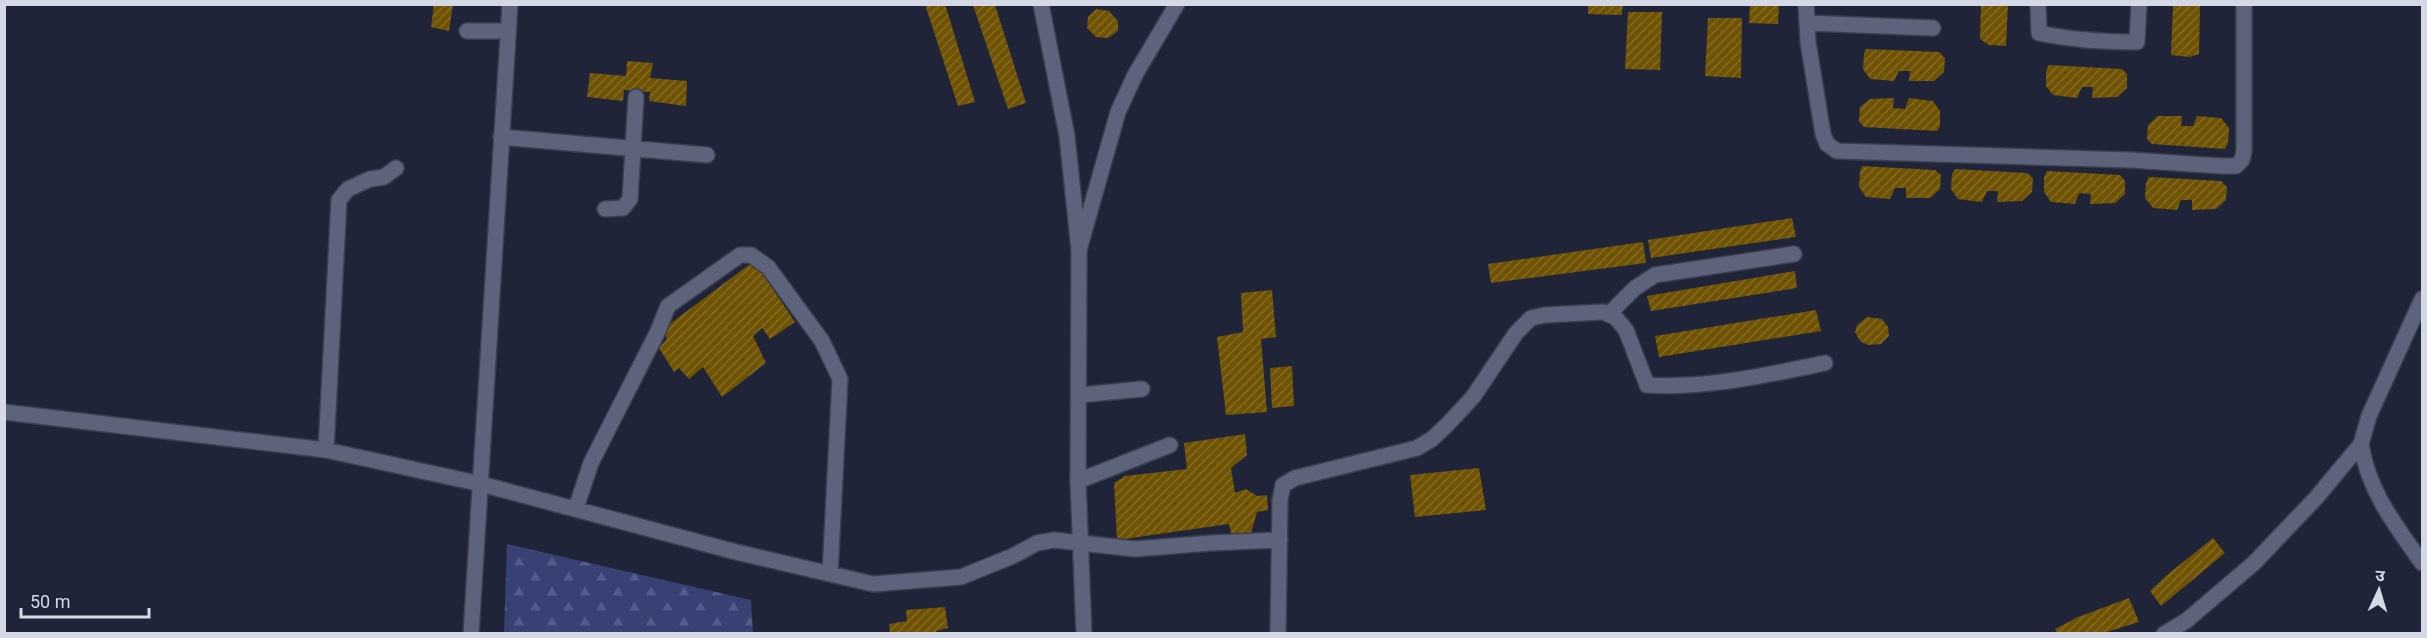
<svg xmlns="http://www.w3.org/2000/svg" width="2427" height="638" viewBox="0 0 2427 638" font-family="Roboto,'Noto Sans Devanagari',sans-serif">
	<defs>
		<pattern id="forest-firs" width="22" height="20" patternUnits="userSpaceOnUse" patternTransform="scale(1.5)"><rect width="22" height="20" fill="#374174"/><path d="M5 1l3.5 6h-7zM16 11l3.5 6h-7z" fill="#535c88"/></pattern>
		<pattern id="building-hatch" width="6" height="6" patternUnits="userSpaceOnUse" patternTransform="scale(1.5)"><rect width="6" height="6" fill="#6f5202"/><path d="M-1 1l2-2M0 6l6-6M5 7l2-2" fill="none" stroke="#836a27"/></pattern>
	</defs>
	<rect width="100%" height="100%" fill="#1f2438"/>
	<path fill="url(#forest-firs)" d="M 507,544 L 751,600 L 753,633 L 504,633 Z"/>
	<path fill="url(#building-hatch)" d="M 434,4 L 453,4 L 449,31 L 431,27 Z
		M 925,4 L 945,4 L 975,102 L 958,106 Z
		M 1588,4 L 1623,4 L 1622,15 L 1588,14 Z
		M 1750,4 L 1779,4 L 1778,24 L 1749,23 Z
		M 1981,4 L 2008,4 L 2006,46 L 1989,45 L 1980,39 Z
		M 2173,4 L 2200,4 L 2199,54 L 2189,57 L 2171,55 Z
		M 973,5 L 995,5 L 1026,103 L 1008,109 Z
		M 1096,9 L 1109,11 L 1118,21 L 1118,31 L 1108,38 L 1096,37 L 1087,28 L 1088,17 Z
		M 1628,12 L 1662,12 L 1660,70 L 1625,69 Z
		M 1708,18 L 1742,18 L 1741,78 L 1705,76 Z
		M 1866,49 L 1939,52 L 1945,58 L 1944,72 L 1934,81 L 1909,81 L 1910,71 L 1899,71 L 1894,81 L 1870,79 L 1863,69 L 1864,54 Z
		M 627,61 L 653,63 L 650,78 L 687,81 L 686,106 L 649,101 L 650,92 L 624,90 L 623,101 L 587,97 L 590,73 L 626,76 Z
		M 2049,65 L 2122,69 L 2127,74 L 2127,88 L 2117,97 L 2092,98 L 2093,87 L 2082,87 L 2077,98 L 2053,95 L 2046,86 L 2046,71 Z
		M 1894,98 L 1893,108 L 1905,109 L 1909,98 L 1933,101 L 1940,111 L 1940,126 L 1937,131 L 1864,127 L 1859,121 L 1860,107 L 1870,99 Z
		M 2158,116 L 2182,116 L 2181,126 L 2193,126 L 2197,116 L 2221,118 L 2229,128 L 2228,143 L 2225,149 L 2152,144 L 2147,139 L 2148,125 Z
		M 1862,166 L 1935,170 L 1941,175 L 1940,189 L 1930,198 L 1906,198 L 1906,188 L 1895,188 L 1890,199 L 1866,197 L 1859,187 L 1860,172 Z
		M 1955,169 L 2027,173 L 2033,178 L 2032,192 L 2022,201 L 1997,202 L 1998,191 L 1987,191 L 1982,202 L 1958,199 L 1951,189 L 1952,174 Z
		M 2047,171 L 2120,175 L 2125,181 L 2125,194 L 2115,203 L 2090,204 L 2091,194 L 2079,193 L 2075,204 L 2051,202 L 2044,192 L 2044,177 Z
		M 2149,177 L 2221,181 L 2227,187 L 2226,200 L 2216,209 L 2192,210 L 2192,200 L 2181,200 L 2177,210 L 2153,208 L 2145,198 L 2146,183 Z
		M 1792,218 L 1796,237 L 1651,258 L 1648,240 Z
		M 1643,242 L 1646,263 L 1491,283 L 1488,264 Z
		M 754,261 L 795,322 L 770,339 L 762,328 L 753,336 L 766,363 L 722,397 L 703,367 L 689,379 L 679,368 L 674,372 L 659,348 L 667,339 L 663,329 Z
		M 1795,271 L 1797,288 L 1651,311 L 1647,296 Z
		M 1272,290 L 1276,337 L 1261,339 L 1267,412 L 1226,415 L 1217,337 L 1243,332 L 1241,293 Z
		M 1816,310 L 1821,331 L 1659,357 L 1655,336 Z
		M 1867,317 L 1882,319 L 1888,327 L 1889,336 L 1881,344 L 1868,345 L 1860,341 L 1855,332 L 1857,325 Z
		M 1292,366 L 1294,406 L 1272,408 L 1270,368 Z
		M 1245,434 L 1247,455 L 1231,468 L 1235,493 L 1246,489 L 1257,496 L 1267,495 L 1268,510 L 1257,512 L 1251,533 L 1232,537 L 1229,524 L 1117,540 L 1114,483 L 1125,476 L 1187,469 L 1184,443 Z
		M 1479,468 L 1486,510 L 1415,517 L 1410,475 Z
		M 2213,538 L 2225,553 L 2161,606 L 2150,591 L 2167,575 Z
		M 2129,598 L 2139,622 L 2100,634 L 2057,634 L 2055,629 L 2078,617 Z
		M 945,607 L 948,628 L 936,631 L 937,634 L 890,634 L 889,624 L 907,621 L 906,610 Z"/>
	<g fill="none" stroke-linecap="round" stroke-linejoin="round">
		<g stroke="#3a3e4e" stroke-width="18">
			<path id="minor" d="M 1806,4 L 1808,42 L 1823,134 L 1827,144 L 1837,151 L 2130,160 L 2222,166 L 2236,166 L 2242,160 L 2244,151 L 2244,4
				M 2038,4 L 2039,33 C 2071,40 2104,42 2137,42 L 2139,4
				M 1807,23 L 1933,28
				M 467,31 L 508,31
				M 501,137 L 707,155
				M 605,209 L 623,208 L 630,199 L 636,97
				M 1079,250 L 1118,112 L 1135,75 L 1177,4
				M 1609,314 L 1635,288 L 1655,275 L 1794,254
				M 1080,395 L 1142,389
				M 4,412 L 326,450 L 481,484 L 736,552 L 873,584 L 961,577 L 1013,556 L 1037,543 L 1054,540 L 1135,549 L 1211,543 L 1280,540
				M 2361,444 C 2368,491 2396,526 2422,563
				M 326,450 L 339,200 L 348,189 L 370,179 L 384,177 L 396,168
				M 1078,481 L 1170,445
				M 576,508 L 591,463 L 658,331 L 668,306 L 740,255 L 751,255 L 768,267 L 822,341 L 840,379 L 830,574
				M 1278,634 L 1280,500 L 1283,485 L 1295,478 L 1417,448 L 1432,439 L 1447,425 L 1473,397 L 1516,333 L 1531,318 L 1545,315 L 1603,312 L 1615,317 L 1626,330 L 1647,385 C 1706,389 1767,375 1825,363
				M 2164,634 L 2186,621 L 2254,563 L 2316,498 L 2361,444 L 2369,416 L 2422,299"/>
		</g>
		<g stroke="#3a3e4e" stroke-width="18">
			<path id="tertiary" d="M 1041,4 L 1067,136 L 1079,250 L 1078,481 L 1084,634
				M 471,634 L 510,4"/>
		</g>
		<use href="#minor" stroke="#5d637a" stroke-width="15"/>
		<use href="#tertiary" stroke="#5d637a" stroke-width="15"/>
	</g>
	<rect width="2427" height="638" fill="none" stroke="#d5d9e6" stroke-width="12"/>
	<g transform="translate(2379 590) rotate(4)" stroke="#1f2438" stroke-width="4.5" paint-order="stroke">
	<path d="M0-4.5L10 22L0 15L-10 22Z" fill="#d5d9e6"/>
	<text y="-9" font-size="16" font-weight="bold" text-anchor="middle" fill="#d5d9e6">उ</text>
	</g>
	<path d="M21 608v9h128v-9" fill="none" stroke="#d5d9e6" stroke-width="3"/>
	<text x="30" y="608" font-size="18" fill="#d5d9e6" stroke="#1f2438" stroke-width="4.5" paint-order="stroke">50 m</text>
</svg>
